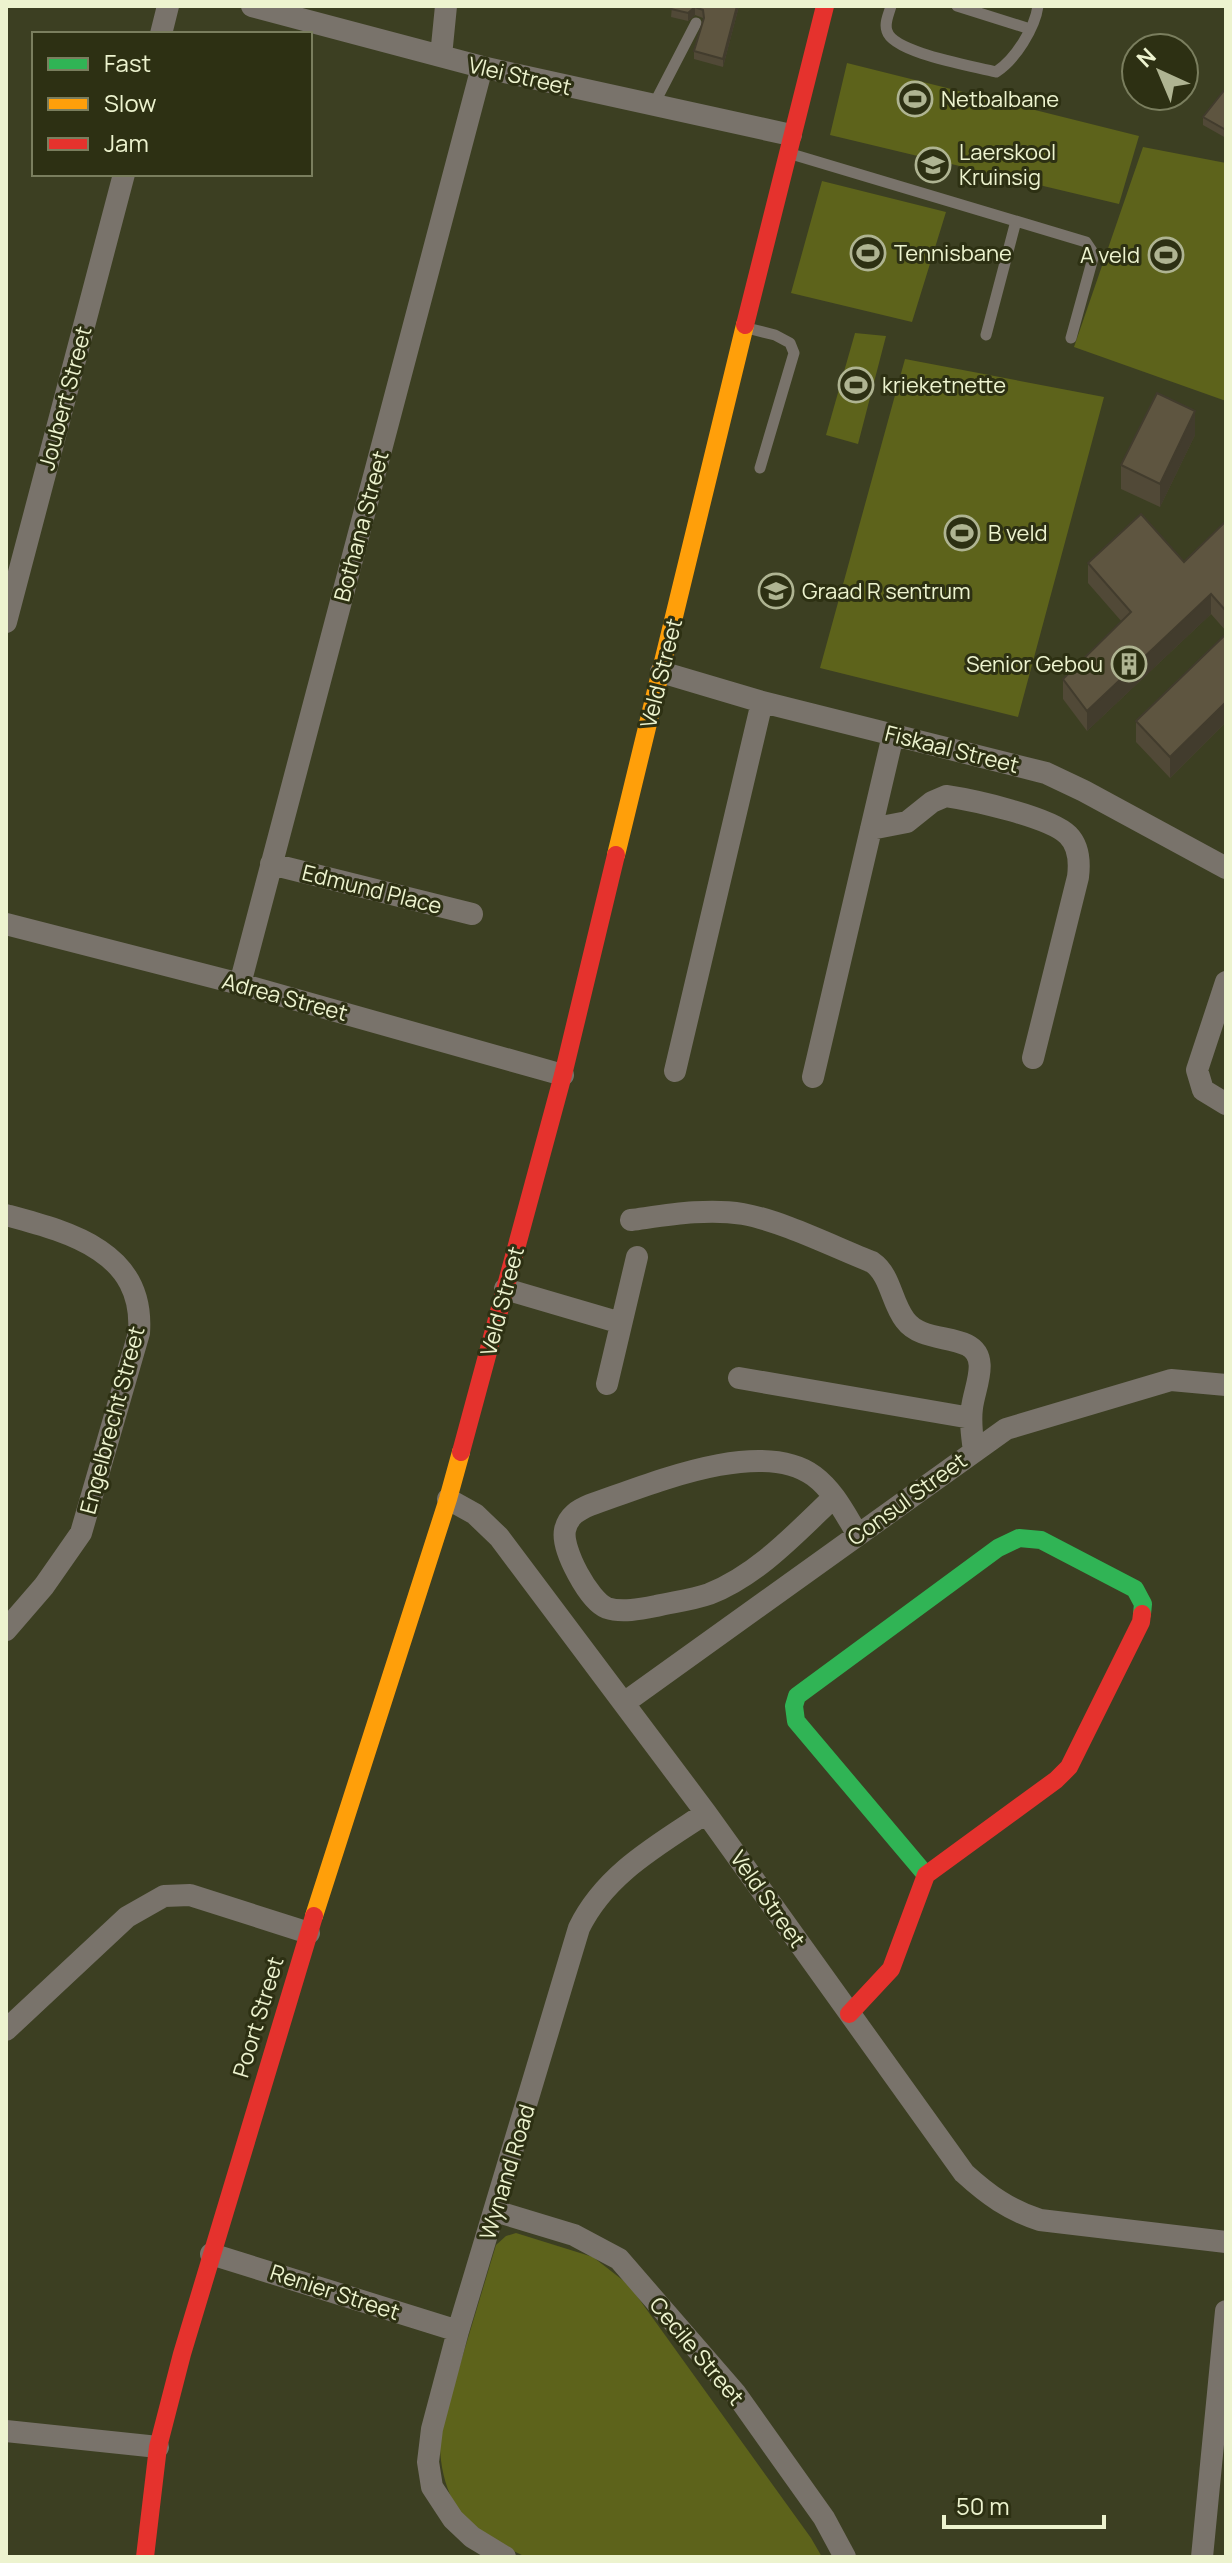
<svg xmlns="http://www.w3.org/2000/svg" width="1232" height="2563" viewBox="0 0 1232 2563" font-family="Manrope,sans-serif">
	<rect width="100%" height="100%" fill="#3c3f22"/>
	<path fill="#5d631b" d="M 847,63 L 1139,136 L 1119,204 L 830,135 Z
		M 1143,147 L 1226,163 L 1226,401 L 1074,347 Z
		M 822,181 L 946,212 L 912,322 L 791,293 Z
		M 855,333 L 886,336 L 858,444 L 826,435 Z
		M 905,359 L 1104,397 L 1018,717 L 820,668 Z
		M 516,2233 L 593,2257 L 629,2285 L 811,2538 L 822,2557 L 526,2557 C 513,2550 498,2545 486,2537 C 449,2514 438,2471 440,2431 L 496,2245 L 506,2236 Z"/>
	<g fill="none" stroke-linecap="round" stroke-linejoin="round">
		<path stroke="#79736b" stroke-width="11" d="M 891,6 C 889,14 884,23 887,31 C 893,53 974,66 996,72 C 1015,60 1035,28 1038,6
			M 957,6 L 1030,29
			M 653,106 L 696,23
			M 788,153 L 1086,242 L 1092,251 L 1093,258 L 1071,338
			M 747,328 L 775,335 L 790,343 L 794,353 L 760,468
			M 986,335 L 1016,221"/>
		<path stroke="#79736b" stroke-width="22" d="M 252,6 L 482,67 L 791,135
			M 161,34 L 168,6
			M 441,56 L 446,6
			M 6,622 L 124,174
			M 661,672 L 762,702 L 1046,773 L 1084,791 L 1226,868
			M 871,829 L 907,822 L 932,802 L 946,796 C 973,800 1050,817 1068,835 C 1079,846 1080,861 1078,877 L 1033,1058
			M 271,864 L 472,914
			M 6,924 L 240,984 L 563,1075
			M 1226,982 L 1197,1070 L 1203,1090 L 1226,1104
			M 240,984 L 482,67
			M 675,1071 L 762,702
			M 813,1077 L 893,735
			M 6,1215 C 69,1232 145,1251 139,1333 L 81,1533 L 44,1586 L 6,1630
			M 631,1220 C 668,1215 706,1208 743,1214 C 782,1221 834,1247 872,1262 C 891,1275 891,1302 905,1320 C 919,1339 948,1336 967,1345 C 991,1357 974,1388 972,1408 C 970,1422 972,1436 974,1451
			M 505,1289 L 621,1323
			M 739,1378 L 971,1418
			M 607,1384 L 637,1257
			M 834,1497 C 797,1532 758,1575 709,1594 C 692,1600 673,1602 656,1606 C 641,1609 621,1613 607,1608 C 589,1601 561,1549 565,1530 C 568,1516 578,1510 590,1505 C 646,1486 760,1436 814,1476 C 834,1491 845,1514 858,1535
			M 448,1499 L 475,1514 L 499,1537 L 706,1813 L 964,2173 C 988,2195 1009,2210 1040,2220 L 1226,2242
			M 624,1703 L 1006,1429 L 1171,1380 L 1226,1385
			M 6,2030 L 127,1917 L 164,1896 L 190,1895 L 309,1933
			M 495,2211 L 574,2235 L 619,2259 L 736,2394 L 824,2518 L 845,2557
			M 211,2254 L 458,2331
			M 6,2431 L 158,2447
			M 505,2557 L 472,2537 L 453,2519 L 432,2487 L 428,2462 L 432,2429 L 458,2331 L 579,1928 C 605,1874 658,1845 706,1813
			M 1202,2557 L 1226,2311"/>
		<path stroke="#30b455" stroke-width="18" d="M 926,1875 L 796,1721 L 794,1706 L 797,1696 L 998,1548 L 1019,1538 L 1041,1540 L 1135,1589 L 1143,1604 L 1142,1614"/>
		<path stroke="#ff9f0a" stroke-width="18" d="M 616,855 L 745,325
			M 314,1916 L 448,1499 L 461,1452"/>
		<path stroke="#e5322d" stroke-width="18" d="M 745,325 L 825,6
			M 461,1452 L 563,1075 L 616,855
			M 849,2014 L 891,1969 L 926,1875 L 1056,1780 L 1069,1767 L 1141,1622 L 1142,1614
			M 145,2557 L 158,2447 L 182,2354 L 314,1916"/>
	</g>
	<path fill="#514937" d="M 672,6 L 739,6 L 723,67 L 694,59 L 694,51 L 703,21 L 703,18 L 695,15 L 688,21 L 671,17 Z
		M 1226,88 L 1226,138 L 1203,125 L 1203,117 Z
		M 1195,435 L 1160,507 L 1121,489 L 1121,465 Z
		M 1226,521 L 1226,631 L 1211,614 L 1087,731 L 1063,699 L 1063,679 L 1122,622 L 1088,583 L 1088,563 L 1184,562 Z
		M 1226,634 L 1226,722 L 1170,778 L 1136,742 L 1136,721 Z"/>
	<path fill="#423c2d" d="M 737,6 L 739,6 L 723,67 L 723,59 Z
		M 695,7 L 695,15 L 688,21 L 688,13 Z
		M 1195,411 L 1195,435 L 1160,507 L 1160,484 Z
		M 1211,594 L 1211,614 L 1087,731 L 1087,711 Z
		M 1226,702 L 1226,722 L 1170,778 L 1170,757 Z"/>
	<path fill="#5e5540" stroke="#423c2d" stroke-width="2" d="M 672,6 L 737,6 L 723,59 L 694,51 L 704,18 L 703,10 L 695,7 L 688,13 L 671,9 Z
		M 1226,88 L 1226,130 L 1203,117 Z
		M 1157,393 L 1195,411 L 1160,484 L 1121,465 Z
		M 1141,514 L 1184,562 L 1226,521 L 1226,611 L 1211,594 L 1087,711 L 1063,679 L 1131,612 L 1088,563 Z
		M 1226,634 L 1226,702 L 1170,757 L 1136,721 Z"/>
	<defs>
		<g id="stadium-ring" transform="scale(1.8)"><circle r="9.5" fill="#2d3013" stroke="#afb492" stroke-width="1.5"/><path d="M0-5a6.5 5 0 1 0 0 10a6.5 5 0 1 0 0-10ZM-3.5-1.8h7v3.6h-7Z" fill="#afb492"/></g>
		<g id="school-ring" transform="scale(1.8)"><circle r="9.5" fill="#2d3013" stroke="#afb492" stroke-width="1.5"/><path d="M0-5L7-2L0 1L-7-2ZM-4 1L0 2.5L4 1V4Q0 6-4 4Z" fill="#afb492"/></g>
		<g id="building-ring" transform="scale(1.8)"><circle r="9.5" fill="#2d3013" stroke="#afb492" stroke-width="1.5"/><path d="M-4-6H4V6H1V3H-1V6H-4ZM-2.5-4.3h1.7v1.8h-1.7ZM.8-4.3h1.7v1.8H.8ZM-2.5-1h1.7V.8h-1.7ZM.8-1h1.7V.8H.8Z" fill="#afb492"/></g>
	</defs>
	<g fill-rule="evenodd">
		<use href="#stadium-ring" x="915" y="99"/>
		<use href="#school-ring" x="933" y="165"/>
		<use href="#stadium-ring" x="868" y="253"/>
		<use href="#stadium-ring" x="1166" y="255"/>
		<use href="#stadium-ring" x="856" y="385"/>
		<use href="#stadium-ring" x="962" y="533"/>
		<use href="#school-ring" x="776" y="591"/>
		<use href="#building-ring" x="1129" y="664"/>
	</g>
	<g text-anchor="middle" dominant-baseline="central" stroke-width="6" stroke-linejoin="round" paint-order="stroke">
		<g font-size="22" fill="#edf3cf" stroke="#2d3013">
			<text transform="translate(520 76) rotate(13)">Vlei Street</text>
			<text transform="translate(65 398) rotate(-75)">Joubert Street</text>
			<text transform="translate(361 526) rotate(-75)">Bothana Street</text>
			<text transform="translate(661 673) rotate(-76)">Veld Street</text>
			<text transform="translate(952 749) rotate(14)">Fiskaal Street</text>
			<text transform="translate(372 889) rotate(14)">Edmund Place</text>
			<text transform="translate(285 997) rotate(15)">Adrea Street</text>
			<text transform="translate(502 1301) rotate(-75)">Veld Street</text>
			<text transform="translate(112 1420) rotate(-75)">Engelbrecht Street</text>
			<text transform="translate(907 1499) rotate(-36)">Consul Street</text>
			<text transform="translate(768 1899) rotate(55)">Veld Street</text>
			<text transform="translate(258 2017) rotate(-73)">Poort Street</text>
			<text transform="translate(507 2172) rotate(-73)">Wynand Road</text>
			<text transform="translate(335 2292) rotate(18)">Renier Street</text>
			<text transform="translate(697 2351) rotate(50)">Cecile Street</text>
		</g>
		<g font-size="22" fill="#edf3cf" stroke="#2d3013" text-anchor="start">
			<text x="941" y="99">Netbalbane</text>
			<text x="959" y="152">Laerskool<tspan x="959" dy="25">Kruinsig</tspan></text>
			<text x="894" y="253">Tennisbane</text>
			<text x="1140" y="255" text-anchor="end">A veld</text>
			<text x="882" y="385">krieketnette</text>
			<text x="988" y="533">B veld</text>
			<text x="802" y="591">Graad R sentrum</text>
			<text x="1103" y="664" text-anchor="end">Senior Gebou</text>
		</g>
	</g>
	<rect width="1232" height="2563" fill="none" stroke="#edf3cf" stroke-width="16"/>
	<rect x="32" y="32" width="280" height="144" fill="#2d3013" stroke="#7a7e5e" stroke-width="2"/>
	<rect x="48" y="58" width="40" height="12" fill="#30b455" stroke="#7a7e5e" stroke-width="2"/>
	<text x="104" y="72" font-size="24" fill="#edf3cf">Fast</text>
	<rect x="48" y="98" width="40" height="12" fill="#ff9f0a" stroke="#7a7e5e" stroke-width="2"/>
	<text x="104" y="112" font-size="24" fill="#edf3cf">Slow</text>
	<rect x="48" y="138" width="40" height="12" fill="#e5322d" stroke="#7a7e5e" stroke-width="2"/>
	<text x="104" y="152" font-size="24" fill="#edf3cf">Jam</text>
	<g transform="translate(1160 72) rotate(316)"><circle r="38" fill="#2d3013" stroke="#7a7e5e" stroke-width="2"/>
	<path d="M0-6L14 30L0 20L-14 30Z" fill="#afb492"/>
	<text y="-12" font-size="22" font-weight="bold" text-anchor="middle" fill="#edf3cf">N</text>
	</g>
	<path d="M944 2515v12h160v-12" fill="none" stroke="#edf3cf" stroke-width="4"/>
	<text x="956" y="2515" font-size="24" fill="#edf3cf" stroke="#2d3013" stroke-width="6" paint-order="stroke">50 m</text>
</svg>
